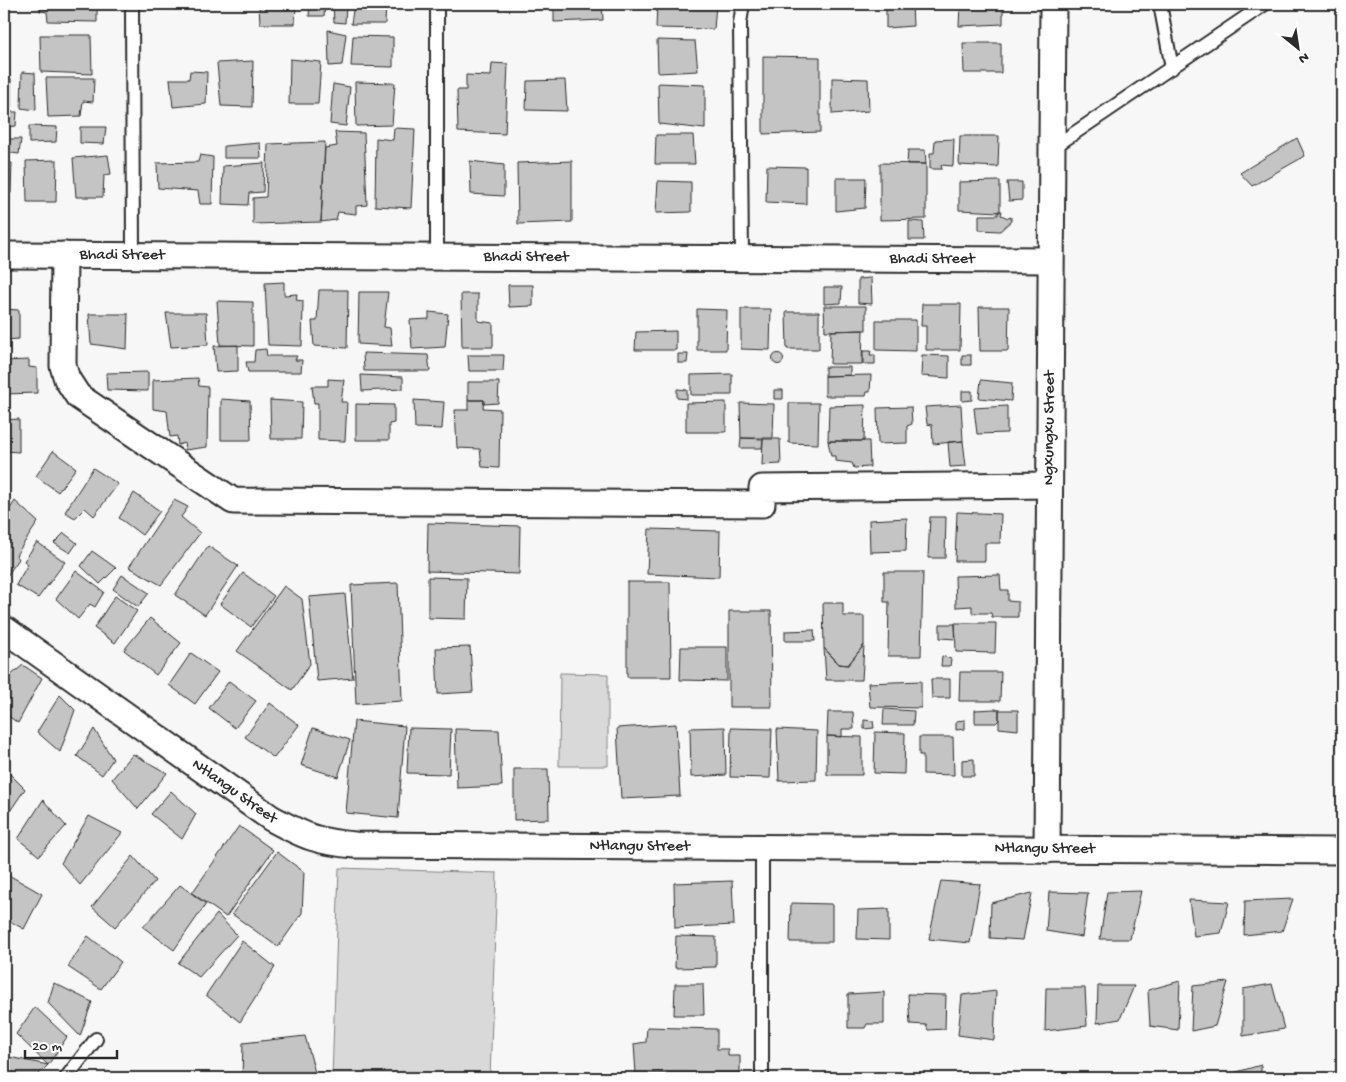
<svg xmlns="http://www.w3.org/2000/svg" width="1346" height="1082" viewBox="0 0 1346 1082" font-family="'Gochi Hand',sans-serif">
	<rect width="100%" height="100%" fill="#f7f7f7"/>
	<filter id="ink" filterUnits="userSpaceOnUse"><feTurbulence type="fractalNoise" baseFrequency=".02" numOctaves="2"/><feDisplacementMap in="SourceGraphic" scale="10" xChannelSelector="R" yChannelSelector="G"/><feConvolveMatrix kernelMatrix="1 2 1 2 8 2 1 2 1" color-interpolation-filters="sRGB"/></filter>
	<g filter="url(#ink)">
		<path fill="#d9d9d9" stroke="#828282" d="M 560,673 L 608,674 L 608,766 L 559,766 Z
			M 339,868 L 497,873 L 490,1078 L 332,1078 Z"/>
		<path fill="#c4c4c4" stroke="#2b2b2b" d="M 39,4 L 97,4 L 97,22 L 48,21 L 47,12 L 40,11 Z
			M 259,4 L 296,4 L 295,24 L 260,24 Z
			M 310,4 L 325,4 L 324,16 L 309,16 Z
			M 333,4 L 346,4 L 345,23 L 334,22 Z
			M 354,4 L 386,4 L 385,24 L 351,24 Z
			M 554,4 L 602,4 L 603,20 L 554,22 Z
			M 657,4 L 716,4 L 714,29 L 656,28 Z
			M 886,4 L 912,4 L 913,26 L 886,28 Z
			M 960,4 L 1003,4 L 1003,24 L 959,26 Z
			M 328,30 L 346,34 L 342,65 L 329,66 Z
			M 40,35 L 91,35 L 92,74 L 41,72 Z
			M 353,36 L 393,37 L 393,67 L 351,66 Z
			M 657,40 L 695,41 L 698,71 L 658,73 Z
			M 963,43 L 1001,43 L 1001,73 L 964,73 Z
			M 763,56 L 820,57 L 820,132 L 763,134 Z
			M 290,59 L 321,62 L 318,104 L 289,104 Z
			M 253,61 L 252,107 L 221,106 L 217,63 Z
			M 492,63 L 508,64 L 505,134 L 458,132 L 457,90 L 466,90 L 466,75 L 491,76 Z
			M 190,71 L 207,72 L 206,104 L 173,107 L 170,79 L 189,79 Z
			M 22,72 L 35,73 L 36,110 L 21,108 Z
			M 46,78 L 94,78 L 93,102 L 83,101 L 81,116 L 48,117 Z
			M 832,78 L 868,79 L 869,111 L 832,114 Z
			M 4,79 L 11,79 L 11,107 L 4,107 Z
			M 565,80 L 567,111 L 526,110 L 527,81 Z
			M 355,82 L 395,83 L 392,125 L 356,126 Z
			M 658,83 L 705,85 L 705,129 L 659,124 Z
			M 333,84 L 350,87 L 346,126 L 330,124 Z
			M 4,112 L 17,112 L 16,126 L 4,127 Z
			M 29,126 L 57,127 L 56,142 L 29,143 Z
			M 80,127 L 106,127 L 104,144 L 80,143 Z
			M 394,128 L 415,129 L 411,208 L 375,206 L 376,138 L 393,140 Z
			M 335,132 L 364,133 L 367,205 L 356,206 L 356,214 L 338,212 L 336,220 L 321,222 L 325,148 L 337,146 Z
			M 656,135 L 693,135 L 695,164 L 655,164 Z
			M 960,136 L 999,136 L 998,167 L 959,165 Z
			M 1297,138 L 1305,156 L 1252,186 L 1240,173 Z
			M 4,139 L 21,139 L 19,154 L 4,152 Z
			M 954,139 L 953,166 L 941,165 L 942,169 L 930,169 L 930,153 L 934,153 L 935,140 Z
			M 325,142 L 321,222 L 253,224 L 253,198 L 266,197 L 268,144 Z
			M 260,143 L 261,158 L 224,158 L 224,146 Z
			M 908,150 L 925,150 L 926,164 L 907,164 Z
			M 108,155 L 111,174 L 104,175 L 103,197 L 76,197 L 73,158 Z
			M 200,155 L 213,157 L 212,204 L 200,204 L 198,191 L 158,188 L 157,163 L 198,162 Z
			M 57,160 L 56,202 L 27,202 L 26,161 Z
			M 470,161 L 504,165 L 504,196 L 471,194 Z
			M 572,161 L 572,222 L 518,224 L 517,163 Z
			M 4,163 L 12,163 L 11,193 L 4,193 Z
			M 264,163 L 263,192 L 249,193 L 248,205 L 222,204 L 223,166 Z
			M 880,163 L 926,164 L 926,219 L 880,220 Z
			M 767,166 L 806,167 L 806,204 L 766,202 Z
			M 836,178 L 866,178 L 865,208 L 836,211 Z
			M 658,181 L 691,182 L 691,212 L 656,213 Z
			M 1000,181 L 1000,212 L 959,210 L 959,182 Z
			M 1007,182 L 1022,182 L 1022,200 L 1009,201 Z
			M 998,211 L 1002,211 L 1001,215 L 1008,218 L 1011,217 L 1011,221 L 1000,231 L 979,230 L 979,215 L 998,215 Z
			M 909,221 L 923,222 L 924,240 L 909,240 Z
			M 871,278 L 872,304 L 858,303 L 858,279 Z
			M 284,282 L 284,295 L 297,294 L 296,300 L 303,301 L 302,346 L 268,345 L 265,283 Z
			M 508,285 L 533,285 L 533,306 L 509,307 Z
			M 824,287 L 842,287 L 841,303 L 824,304 Z
			M 319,290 L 348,290 L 347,348 L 314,346 L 312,321 L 317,321 Z
			M 359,292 L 388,292 L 384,327 L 390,328 L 392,346 L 358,344 Z
			M 461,294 L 478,294 L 478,321 L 493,323 L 493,347 L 462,347 Z
			M 217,301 L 253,302 L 253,346 L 220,345 Z
			M 922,304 L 961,304 L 960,350 L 926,350 L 926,326 L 921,326 Z
			M 824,306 L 866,306 L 866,330 L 825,331 Z
			M 979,307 L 1009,307 L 1008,351 L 980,351 Z
			M 4,309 L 19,310 L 19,339 L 4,340 Z
			M 697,309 L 727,310 L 726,350 L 697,350 Z
			M 741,309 L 771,309 L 770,350 L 741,349 Z
			M 429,312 L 448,314 L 445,347 L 412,349 L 410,320 L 429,319 Z
			M 786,312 L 819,312 L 819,349 L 787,349 Z
			M 166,313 L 206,313 L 208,345 L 171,347 Z
			M 89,314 L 128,314 L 127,349 L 91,344 Z
			M 876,320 L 916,320 L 916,351 L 876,350 Z
			M 863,330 L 862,364 L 830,364 L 831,331 Z
			M 676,331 L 676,350 L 635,350 L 636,332 Z
			M 238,345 L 238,371 L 216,372 L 214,346 Z
			M 266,349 L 267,356 L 297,356 L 295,360 L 302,360 L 301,372 L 248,372 L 246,362 L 254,362 L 255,350 Z
			M 863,351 L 871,351 L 870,355 L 875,355 L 875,364 L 863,364 Z
			M 363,353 L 428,355 L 430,371 L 364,371 Z
			M772.5 359a5.5 5.5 0 1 1 11 0a5.5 5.5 0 1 1-11 0Z
			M 678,354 L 688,354 L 687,363 L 678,363 Z
			M 468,355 L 504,355 L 503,371 L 469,371 Z
			M 922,355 L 949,356 L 949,378 L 921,376 Z
			M 962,355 L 971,355 L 971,365 L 962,365 Z
			M 29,360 L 29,367 L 37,368 L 37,393 L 4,394 L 4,361 Z
			M 825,367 L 850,367 L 850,375 L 825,376 Z
			M 148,372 L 148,391 L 107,390 L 106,373 Z
			M 732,374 L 732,395 L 691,395 L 691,375 Z
			M 361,375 L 403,377 L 403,389 L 362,391 Z
			M 871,375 L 870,392 L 867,392 L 866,396 L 825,396 L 825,376 Z
			M 198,378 L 199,386 L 208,387 L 207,447 L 185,450 L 184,443 L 178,445 L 177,436 L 170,437 L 167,411 L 153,409 L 153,380 Z
			M 328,379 L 344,380 L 341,402 L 347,402 L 345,441 L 318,440 L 318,403 L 314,403 L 312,386 L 328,386 Z
			M 981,380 L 1012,383 L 1011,401 L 979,398 Z
			M 468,382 L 499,382 L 498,403 L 484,404 L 484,400 L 468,400 Z
			M 677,389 L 687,390 L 687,399 L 677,398 Z
			M 774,390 L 783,390 L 783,399 L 774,399 Z
			M 962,391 L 972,391 L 972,400 L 962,401 Z
			M 221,399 L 250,401 L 251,440 L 221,440 Z
			M 270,400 L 302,402 L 301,439 L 271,439 Z
			M 414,400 L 444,402 L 442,429 L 415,428 Z
			M 468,400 L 484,400 L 483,408 L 500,409 L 499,468 L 482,467 L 480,449 L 457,448 L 455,410 L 468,410 Z
			M 726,402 L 726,432 L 686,432 L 686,403 Z
			M 740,403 L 774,404 L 773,438 L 741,438 Z
			M 789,403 L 819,403 L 818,444 L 789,443 Z
			M 356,404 L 394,405 L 394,423 L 389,424 L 389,440 L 356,440 Z
			M 865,405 L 864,441 L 828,441 L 829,406 Z
			M 961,405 L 963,441 L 933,444 L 932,425 L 927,424 L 925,407 Z
			M 1007,406 L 1007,433 L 977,434 L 974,408 Z
			M 911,407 L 912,424 L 907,426 L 907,443 L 878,444 L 877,408 Z
			M 19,419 L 19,452 L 4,451 L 4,420 Z
			M 741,438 L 763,439 L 762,448 L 740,448 Z
			M 763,439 L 780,439 L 781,464 L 762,465 Z
			M 828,441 L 869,441 L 870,467 L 854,468 L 852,463 L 835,461 L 835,456 L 831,456 Z
			M 963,441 L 966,466 L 950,467 L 948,442 Z
			M 53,451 L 76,468 L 58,492 L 36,476 Z
			M 93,468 L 118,484 L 94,516 L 85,508 L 75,518 L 65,512 Z
			M 134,493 L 160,511 L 142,535 L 119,518 Z
			M 174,500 L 188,507 L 181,517 L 200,533 L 161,585 L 129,567 Z
			M 15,501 L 38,522 L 16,555 L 19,559 L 4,580 L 4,518 Z
			M 957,512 L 1001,514 L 1000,543 L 985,543 L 985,561 L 955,561 Z
			M 930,517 L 946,517 L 945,558 L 928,558 Z
			M 907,518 L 906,551 L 870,552 L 869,520 Z
			M 428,523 L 520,526 L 519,574 L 427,571 Z
			M 649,529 L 720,531 L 719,577 L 647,574 Z
			M 64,533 L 77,543 L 70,553 L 54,543 Z
			M 37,542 L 65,562 L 38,598 L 16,585 L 28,564 L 24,561 Z
			M 208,546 L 238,566 L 205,615 L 175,595 Z
			M 92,551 L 116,568 L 100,584 L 81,566 Z
			M 76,571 L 104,592 L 95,607 L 90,604 L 78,619 L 56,599 Z
			M 884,572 L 923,572 L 921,656 L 888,656 L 889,602 L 884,602 Z
			M 243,573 L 274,596 L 251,627 L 220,604 Z
			M 122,575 L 149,593 L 138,607 L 113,589 Z
			M 1000,575 L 1001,590 L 1008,590 L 1008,601 L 1018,602 L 1018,617 L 992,617 L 991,613 L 972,613 L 972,606 L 956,607 L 955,576 Z
			M 428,577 L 467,578 L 466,619 L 428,618 Z
			M 627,582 L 670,582 L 671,677 L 627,677 Z
			M 398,583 L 402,701 L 356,704 L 351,585 Z
			M 284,586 L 302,599 L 310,664 L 292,690 L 237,651 Z
			M 345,594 L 353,678 L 317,681 L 309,597 Z
			M 115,596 L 137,611 L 115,643 L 94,628 Z
			M 823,603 L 843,603 L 843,616 L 864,616 L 864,645 L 848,665 L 839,664 L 824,648 Z
			M 729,611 L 771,611 L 772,707 L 729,707 Z
			M 150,618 L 181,643 L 156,675 L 124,650 Z
			M 955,623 L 996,623 L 995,653 L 956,652 Z
			M 940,624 L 955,624 L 956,639 L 940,638 Z
			M 814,630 L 815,641 L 785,641 L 785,631 Z
			M 864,645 L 862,680 L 826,680 L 824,648 L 839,664 L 848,665 Z
			M 470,647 L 473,692 L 438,694 L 436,648 Z
			M 681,647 L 727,647 L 727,681 L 680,680 Z
			M 191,653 L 218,672 L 195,704 L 169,685 Z
			M 942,656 L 951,659 L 950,666 L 941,666 Z
			M 23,665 L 42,678 L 18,723 L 4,713 L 4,681 Z
			M 960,672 L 1001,672 L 1000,701 L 959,701 Z
			M 931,679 L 950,679 L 950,698 L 932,698 Z
			M 229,681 L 256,701 L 235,728 L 209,708 Z
			M 921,681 L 921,708 L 870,707 L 868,683 Z
			M 60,695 L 75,710 L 60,752 L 37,732 Z
			M 270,703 L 299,725 L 274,758 L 245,737 Z
			M 884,709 L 914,711 L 913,725 L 883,725 Z
			M 995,709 L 999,710 L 999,720 L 996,723 L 975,723 L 975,710 Z
			M 999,710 L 1018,710 L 1018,730 L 999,728 Z
			M 828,712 L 853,712 L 854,729 L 842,729 L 842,737 L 827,736 Z
			M 864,720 L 873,721 L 874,728 L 864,729 Z
			M 965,720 L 965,729 L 956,730 L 956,721 Z
			M 354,721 L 405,726 L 398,818 L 346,813 Z
			M 676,724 L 680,796 L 621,799 L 617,728 Z
			M 725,727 L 726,775 L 691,777 L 690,728 Z
			M 313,728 L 350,740 L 338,777 L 301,765 Z
			M 409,728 L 451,729 L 449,774 L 407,773 Z
			M 731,728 L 772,729 L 770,778 L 730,777 Z
			M 94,729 L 113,759 L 102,775 L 77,756 Z
			M 455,729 L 499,730 L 502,786 L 457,788 Z
			M 777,729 L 817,731 L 816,780 L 779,781 Z
			M 875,732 L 905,733 L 904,774 L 874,773 Z
			M 827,736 L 862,737 L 862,775 L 827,775 Z
			M 919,737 L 953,737 L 954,775 L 923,774 L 923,755 L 919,755 Z
			M 133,754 L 167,773 L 138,809 L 112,779 Z
			M 974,759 L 974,776 L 962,776 L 962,760 Z
			M 4,768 L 25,789 L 4,820 Z
			M 514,769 L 548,769 L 549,819 L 514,820 Z
			M 171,791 L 196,814 L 182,839 L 151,814 Z
			M 43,800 L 66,826 L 39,856 L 18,839 Z
			M 89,816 L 122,833 L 80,885 L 61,863 Z
			M 239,826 L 273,850 L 226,917 L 192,893 Z
			M 277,852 L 304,872 L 302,913 L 278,947 L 232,914 Z
			M 133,856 L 155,881 L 115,927 L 92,907 Z
			M 7,874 L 42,894 L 24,929 L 4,918 L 4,879 Z
			M 732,881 L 734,925 L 675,928 L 674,883 Z
			M 941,881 L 980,884 L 970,943 L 929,939 Z
			M 180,885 L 206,904 L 174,950 L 143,927 Z
			M 1141,891 L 1130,939 L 1100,939 L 1107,892 Z
			M 1049,892 L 1088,893 L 1082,937 L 1046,931 Z
			M 1032,893 L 1023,940 L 990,938 L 991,903 Z
			M 1293,899 L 1282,931 L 1244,935 L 1245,901 Z
			M 1189,900 L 1229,902 L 1221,933 L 1194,936 Z
			M 791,903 L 832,904 L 832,942 L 790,942 Z
			M 889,909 L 889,940 L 857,939 L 858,910 Z
			M 217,914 L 237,935 L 199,977 L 178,963 Z
			M 88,936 L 121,962 L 101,989 L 68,967 Z
			M 676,936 L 716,937 L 716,967 L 675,968 Z
			M 242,941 L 275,967 L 240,1022 L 206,995 Z
			M 1180,981 L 1178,1030 L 1150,1026 L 1148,990 Z
			M 1228,982 L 1215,1026 L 1191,1031 L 1193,986 Z
			M 54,983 L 92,1002 L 80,1036 L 48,1003 Z
			M 675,984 L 703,984 L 704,1015 L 674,1015 Z
			M 1272,984 L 1284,1029 L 1243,1036 L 1243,989 Z
			M 1098,986 L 1134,986 L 1120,1019 L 1097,1023 Z
			M 1046,988 L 1085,988 L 1087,1026 L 1045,1031 Z
			M 996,991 L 994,1040 L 958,1035 L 962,995 Z
			M 884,992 L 884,1024 L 867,1024 L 865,1028 L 848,1028 L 848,994 Z
			M 908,994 L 946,995 L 945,1029 L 928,1030 L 926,1025 L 910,1024 Z
			M 35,1007 L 67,1037 L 48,1065 L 16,1034 Z
			M 647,1027 L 717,1029 L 717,1049 L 728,1049 L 728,1056 L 740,1056 L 740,1073 L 636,1074 L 634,1044 L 646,1042 Z
			M 305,1036 L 316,1076 L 242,1078 L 243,1043 Z
			M 4,1056 L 48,1065 L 35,1078 L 4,1078 Z
			M 1261,1065 L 1261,1078 L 1216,1078 Z"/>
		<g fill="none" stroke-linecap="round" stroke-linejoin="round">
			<g stroke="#2b2b2b" stroke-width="16">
				<path id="service" d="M 132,4 L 133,255
					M 437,4 L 437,257
					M 1160,4 L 1172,68
					M 1051,149 L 1265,4
					M 742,259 L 740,23 L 743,4
					M 66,1078 L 96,1039
					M 762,1078 L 762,848"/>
			</g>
			<g stroke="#2b2b2b" stroke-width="29">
				<g id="minor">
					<path id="s1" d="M 4,255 L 1050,260"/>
					<path d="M 64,255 L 63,366 L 67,379 L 78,396 L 233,501 L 762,504 L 762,488 L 1049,485"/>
					<path id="s2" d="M 4,629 L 271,818 C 304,836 317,842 355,845 L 1342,851"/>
					<path id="s3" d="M 1047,850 L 1053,4"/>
				</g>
			</g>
			<use href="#service" stroke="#fff" stroke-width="12"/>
			<use href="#minor" stroke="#fff" stroke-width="25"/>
		</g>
	</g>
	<g text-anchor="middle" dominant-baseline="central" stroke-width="4.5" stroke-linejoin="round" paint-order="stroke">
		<g font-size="16" fill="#2b2b2b" stroke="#fff">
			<text stroke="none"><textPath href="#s1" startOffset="118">Bhadi Street</textPath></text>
			<text stroke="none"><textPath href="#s1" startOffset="522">Bhadi Street</textPath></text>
			<text stroke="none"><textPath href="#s1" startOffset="928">Bhadi Street</textPath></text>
			<text stroke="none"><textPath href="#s3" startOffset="422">Ngxungxu Street</textPath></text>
			<text stroke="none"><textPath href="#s2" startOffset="282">Ntlangu Street</textPath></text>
			<text stroke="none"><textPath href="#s2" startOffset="701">Ntlangu Street</textPath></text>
			<text stroke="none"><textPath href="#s2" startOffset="1106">Ntlangu Street</textPath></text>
		</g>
	</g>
	<rect width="1346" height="1082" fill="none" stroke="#fff" stroke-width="20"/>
	<rect x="10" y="10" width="1326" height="1062" fill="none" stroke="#2b2b2b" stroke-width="2" filter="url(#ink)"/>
	<g transform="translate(1298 48) rotate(150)" stroke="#ffffff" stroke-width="4" paint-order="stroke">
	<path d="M0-4L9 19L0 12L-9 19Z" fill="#2b2b2b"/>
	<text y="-8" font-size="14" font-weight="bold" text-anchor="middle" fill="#2b2b2b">N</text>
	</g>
	<path d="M25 1050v8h92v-8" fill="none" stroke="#2b2b2b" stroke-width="2.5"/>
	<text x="32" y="1050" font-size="15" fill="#2b2b2b" stroke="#ffffff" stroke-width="4" paint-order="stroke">20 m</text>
</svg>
